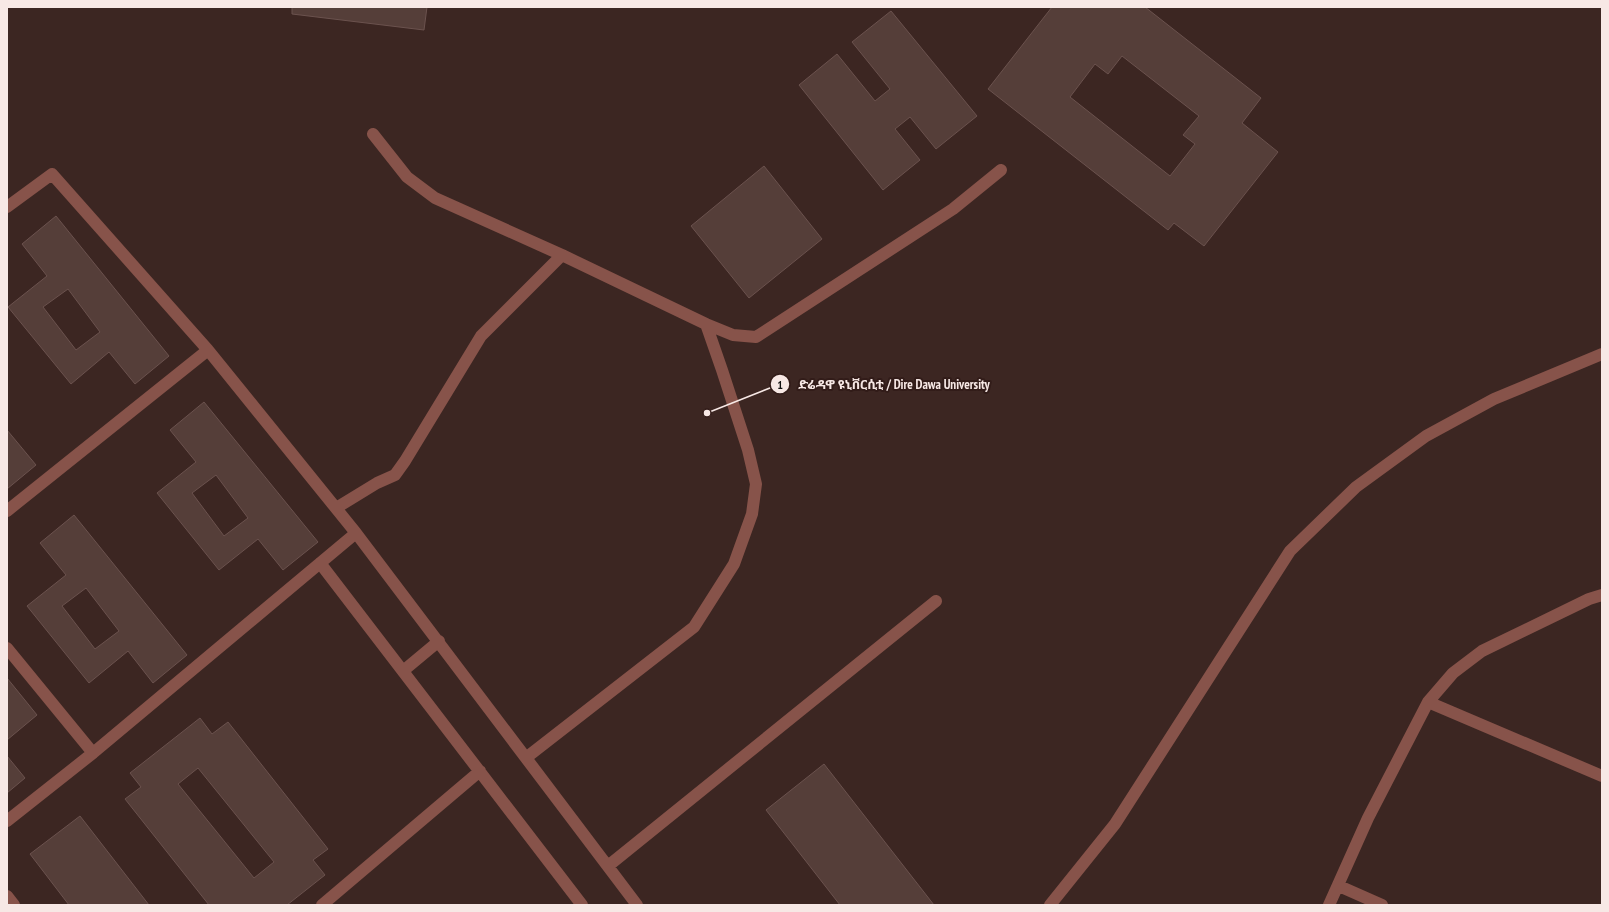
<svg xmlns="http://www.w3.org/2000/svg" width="1609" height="912" viewBox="0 0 1609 912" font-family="'PT Sans Narrow','Noto Sans Ethiopic',sans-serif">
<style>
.building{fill:#553e39;stroke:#6b524e;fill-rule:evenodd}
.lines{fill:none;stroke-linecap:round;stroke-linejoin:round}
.minor{stroke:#87534a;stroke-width:12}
.leader{fill:none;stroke:#f7e8e5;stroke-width:1.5}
.callout-dot{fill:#f7e8e5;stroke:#321c19;stroke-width:1.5}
.mark-label{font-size:12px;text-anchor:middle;font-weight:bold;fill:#111}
.callout-label{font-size:13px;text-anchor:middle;font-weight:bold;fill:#f7e8e5;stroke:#321c19;stroke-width:4;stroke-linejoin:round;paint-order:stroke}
</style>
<rect width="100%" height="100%" fill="#3c2622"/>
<path class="building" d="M 292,7 L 427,7 L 424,30 L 292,14 Z
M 1052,7 L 1145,7 L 1261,98 L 1242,123 L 1278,152 L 1204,246 L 1174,223 L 1168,230 L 988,89 ZM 1122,56 L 1199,116 L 1183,135 L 1195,144 L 1170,176 L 1070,97 L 1095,64 L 1108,74 Z
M 891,11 L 977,116 L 936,149 L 910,117 L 895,129 L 920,160 L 883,190 L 799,85 L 837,54 L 875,101 L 890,89 L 852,42 Z
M 764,166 L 822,239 L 749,298 L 691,226 Z
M 56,216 L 169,356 L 135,384 L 109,352 L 71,384 L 8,307 L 47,276 L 22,244 ZM 68,289 L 100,332 L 76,350 L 43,307 Z
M 204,402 L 318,542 L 283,570 L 258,539 L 219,570 L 157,493 L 196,462 L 170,430 ZM 216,475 L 248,518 L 224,536 L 192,493 Z
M 7,430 L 36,465 L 7,489 Z
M 74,515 L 187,655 L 153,683 L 128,651 L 89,683 L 27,606 L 66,575 L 40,543 ZM 86,588 L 119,631 L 95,649 L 62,606 Z
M 7,678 L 37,715 L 7,740 Z
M 200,718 L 212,734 L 228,722 L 328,849 L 313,860 L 325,875 L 287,905 L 209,905 L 125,799 L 141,787 L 130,773 ZM 198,768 L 274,862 L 254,878 L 178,784 Z
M 7,756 L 25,778 L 7,793 Z
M 824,764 L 934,905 L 840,905 L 766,810 Z
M 80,816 L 149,905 L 69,905 L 30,854 Z"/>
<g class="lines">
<path class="minor" d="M 373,134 L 407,177 L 435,198 L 562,255 L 706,324 L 733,335 L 756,337 L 953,209 L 1001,170
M 7,207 L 52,174 L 208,350 L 356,533 L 637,905
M 336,508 L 377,483 L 395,475 L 405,461 L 481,336 L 562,255
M 7,511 L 208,350
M 320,563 L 582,905
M 7,648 L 93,753
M 403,671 L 439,641
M 1428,702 L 1602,776
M 527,757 L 694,627 L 734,564 L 752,514 L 756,484 L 748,450 L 722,370 L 706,324
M 7,821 L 93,753 L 356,533
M 608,866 L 936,601
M 1339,886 L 1382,905
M 7,896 L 14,905
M 322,905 L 480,771
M 1050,905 L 1115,824 L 1290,551 L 1356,487 L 1426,436 L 1494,399 L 1602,354
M 1329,905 L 1368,818 L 1428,702 L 1453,673 L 1482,651 L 1589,599 L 1602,595"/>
</g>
<path class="leader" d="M707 413L780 384"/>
<g class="callout-dot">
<circle cx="707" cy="413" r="4"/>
<circle cx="780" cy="384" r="10"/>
</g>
<g class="mark-label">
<text x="780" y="389">1</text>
</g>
<g class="callout-label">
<text x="894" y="389">ድሬዳዋ ዩኒቨርሲቲ / Dire Dawa University</text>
</g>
<rect width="1609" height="912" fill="none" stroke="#f7e8e5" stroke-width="16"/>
</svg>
